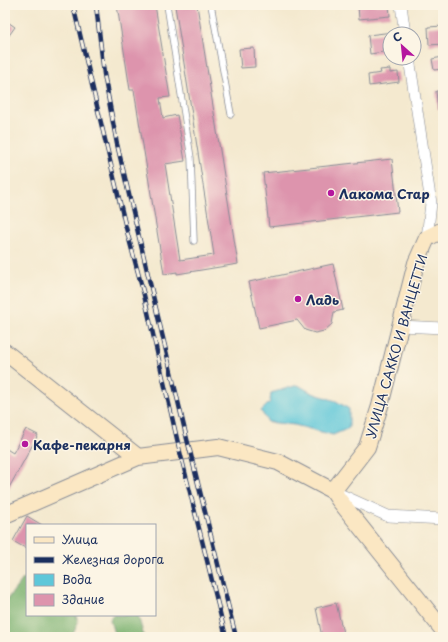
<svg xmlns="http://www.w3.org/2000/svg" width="448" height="642" viewBox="0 0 448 642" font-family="'Playpen Sans',sans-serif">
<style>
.forest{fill:#78b06d;stroke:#4a7066}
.water{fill:#5ec7d9;stroke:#3c7b9c}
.building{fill:#dd94ad}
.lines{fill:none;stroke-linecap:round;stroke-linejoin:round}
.lane-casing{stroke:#888c96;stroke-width:7}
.street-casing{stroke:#888c96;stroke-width:12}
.secondary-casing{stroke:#888c96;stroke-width:18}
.lane{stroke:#fff;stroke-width:5.5}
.street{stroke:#fff;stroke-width:11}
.secondary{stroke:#fbe7c3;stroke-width:16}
.rail-casing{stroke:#1b2f5e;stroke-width:4.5}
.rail{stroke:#fcf5e5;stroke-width:3;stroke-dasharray:9;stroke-linecap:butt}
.poi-dot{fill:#b5179e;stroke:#fcf5e5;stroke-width:1.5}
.labels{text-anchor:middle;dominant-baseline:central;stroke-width:3;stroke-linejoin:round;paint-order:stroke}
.poi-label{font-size:13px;font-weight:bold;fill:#1b2f5e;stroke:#fcf5e5;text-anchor:start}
.street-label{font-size:13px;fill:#1b2f5e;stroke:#fcf5e5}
</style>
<rect width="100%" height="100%" fill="#fcf5e5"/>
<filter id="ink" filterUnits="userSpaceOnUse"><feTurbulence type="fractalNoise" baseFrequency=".025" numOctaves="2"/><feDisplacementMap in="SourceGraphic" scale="8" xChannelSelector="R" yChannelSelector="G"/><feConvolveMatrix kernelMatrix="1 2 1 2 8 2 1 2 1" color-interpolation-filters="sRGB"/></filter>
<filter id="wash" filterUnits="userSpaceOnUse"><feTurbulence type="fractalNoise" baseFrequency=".012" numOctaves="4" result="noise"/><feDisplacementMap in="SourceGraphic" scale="16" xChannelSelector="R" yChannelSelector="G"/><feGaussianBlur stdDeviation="0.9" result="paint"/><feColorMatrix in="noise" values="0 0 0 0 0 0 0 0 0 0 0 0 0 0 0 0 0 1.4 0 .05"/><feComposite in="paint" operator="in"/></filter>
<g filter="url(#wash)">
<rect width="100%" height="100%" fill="#f4e9cf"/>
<path class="forest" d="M 27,578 L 27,615 L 76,615 L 78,622 L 72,637 L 5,637 L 5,602 L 23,579 Z
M 112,615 L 138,615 L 144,637 L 115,637 L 110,620 Z"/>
<path class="water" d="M 298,385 L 312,393 L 336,401 L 349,409 L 349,428 L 333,435 L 295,425 L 268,422 L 261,411 L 270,402 L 271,393 Z"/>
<g id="blocks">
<path class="building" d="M 117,5 L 155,5 L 170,97 L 160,98 L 163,118 L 177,115 L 185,161 L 165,164 L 180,260 L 214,255 L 175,6 L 175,5 L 197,5 L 238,264 L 177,274 L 177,272 L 164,274 L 134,90 L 130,90 Z
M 358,5 L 389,5 L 390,16 L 359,19 Z
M 5,20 L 15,27 L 5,41 Z
M 443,26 L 443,44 L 429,45 L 428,27 Z
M 393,32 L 393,34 L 390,34 L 390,51 L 370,54 L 368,35 Z
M 254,48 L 255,67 L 241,68 L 239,49 Z
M 443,57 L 443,69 L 434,70 L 432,59 Z
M 390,69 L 390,73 L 398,72 L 399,82 L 369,86 L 368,75 L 381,73 L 380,70 Z
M 436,91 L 443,91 L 443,109 L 438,110 Z
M 392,159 L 398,212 L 269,227 L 263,173 Z
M 333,264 L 343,310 L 334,312 L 332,324 L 324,331 L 315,333 L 305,330 L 297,320 L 259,328 L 249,282 Z
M 26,429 L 38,435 L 5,495 L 5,448 L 13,453 Z
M 27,516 L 42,525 L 27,525 L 27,549 L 13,541 Z
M 336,603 L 343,633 L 329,637 L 322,637 L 316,608 Z"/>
</g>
</g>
<g filter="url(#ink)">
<use href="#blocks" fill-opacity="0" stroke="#888c96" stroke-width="1"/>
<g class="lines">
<g class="lane-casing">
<path id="lane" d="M 167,5 L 191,158 L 194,241
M 211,5 L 231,114"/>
</g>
<g class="street-casing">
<path id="street" d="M 401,5 L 405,34
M 409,58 L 431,203 L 427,238
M 400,326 L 443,328
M 335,492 L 388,516 L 443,519"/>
</g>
<g class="secondary-casing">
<path id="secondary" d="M 5,352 L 138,457
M 333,491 L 367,447 L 380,406 L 416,263 L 427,238 L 443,230
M 5,515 L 138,457 L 218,447 L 278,462 L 333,491 L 339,500 L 443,630"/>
</g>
<use href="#lane" class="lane"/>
<use href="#street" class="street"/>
<use href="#secondary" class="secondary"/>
<g class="rail-casing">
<path id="rail" d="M 73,5 L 125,224 L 144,295 L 180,452 L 226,637
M 96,5 L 104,74 L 117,144 L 186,435 L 236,637"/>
</g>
<use href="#rail" class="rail"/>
</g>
</g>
<g class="poi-dot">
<circle cx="331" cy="193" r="4"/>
<circle cx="298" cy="299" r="4"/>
<circle cx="25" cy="444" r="4"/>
</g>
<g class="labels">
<g class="poi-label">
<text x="339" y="193">Лакома Стар</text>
<text x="306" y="299">Ладь</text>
<text x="33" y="444">Кафе-пекарня</text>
</g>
<g class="street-label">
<text transform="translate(396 346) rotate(-74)">УЛИЦА САККО И ВАНЦЕТТИ</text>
</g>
</g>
<rect width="448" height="642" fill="none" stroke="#fcf5e5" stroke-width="20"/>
<rect x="26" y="524" width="130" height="92" fill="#fcf5e5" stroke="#a2a6af"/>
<rect x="34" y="537" width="20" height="6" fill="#fbe7c3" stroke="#a2a6af"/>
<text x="62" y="544" font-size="12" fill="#1b2f5e">Улица</text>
<rect x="34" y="557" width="20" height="6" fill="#1b2f5e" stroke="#a2a6af"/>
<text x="62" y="564" font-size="12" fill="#1b2f5e">Железная дорога</text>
<rect x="34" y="574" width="20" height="12" fill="#5ec7d9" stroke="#a2a6af"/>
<text x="62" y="584" font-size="12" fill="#1b2f5e">Вода</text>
<rect x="34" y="594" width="20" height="12" fill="#dd94ad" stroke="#a2a6af"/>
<text x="62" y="604" font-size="12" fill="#1b2f5e">Здание</text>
<g transform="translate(402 46) rotate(333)"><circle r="19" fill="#fcf5e5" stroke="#a2a6af"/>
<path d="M0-3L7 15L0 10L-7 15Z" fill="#b5179e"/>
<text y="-6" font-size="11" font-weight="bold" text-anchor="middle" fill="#1b2f5e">С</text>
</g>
</svg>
